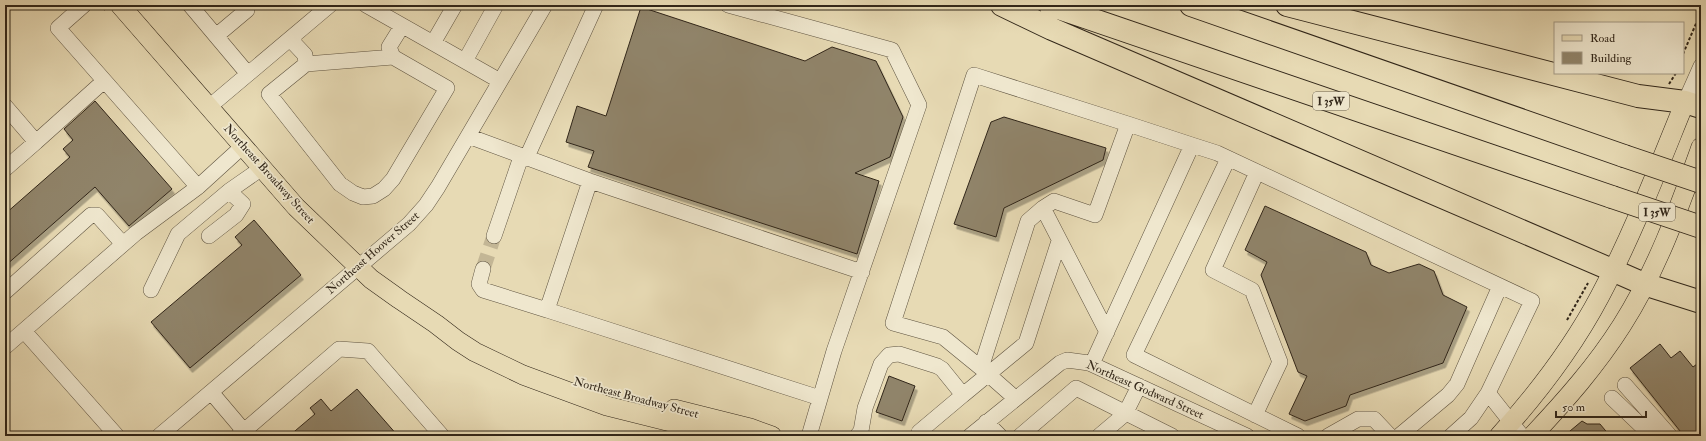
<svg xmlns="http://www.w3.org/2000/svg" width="1706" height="441" viewBox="0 0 1706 441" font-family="'IM FELL Double Pica',serif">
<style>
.building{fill:#90846a;stroke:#312619;filter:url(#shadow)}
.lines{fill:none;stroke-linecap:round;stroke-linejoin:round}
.minor-tunnel{stroke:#c3b695;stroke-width:15;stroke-dasharray:15 8;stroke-linecap:butt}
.minor-casing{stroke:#5e5340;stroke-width:16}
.major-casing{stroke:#312619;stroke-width:20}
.highway-casing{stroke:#312619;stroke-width:24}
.path{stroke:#312619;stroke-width:2;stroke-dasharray:3 2;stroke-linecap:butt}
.minor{stroke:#efe7ce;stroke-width:15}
.major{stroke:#e7dab4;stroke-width:19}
.highway{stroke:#e7dab4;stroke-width:22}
.highway-bridge-casing{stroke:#312619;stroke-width:24;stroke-linecap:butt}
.highway-bridge{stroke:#e7dab4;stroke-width:22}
.labels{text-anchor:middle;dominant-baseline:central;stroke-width:3.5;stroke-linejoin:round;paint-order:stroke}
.shield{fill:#efe7ce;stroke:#6a604f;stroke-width:1}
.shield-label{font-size:11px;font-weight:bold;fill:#312619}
.street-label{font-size:12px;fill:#312619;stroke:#efe7ce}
</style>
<defs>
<filter id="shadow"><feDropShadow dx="2.5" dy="4.5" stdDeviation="0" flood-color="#0004"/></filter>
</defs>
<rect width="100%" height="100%" fill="#e7dab4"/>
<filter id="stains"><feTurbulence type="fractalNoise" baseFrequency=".005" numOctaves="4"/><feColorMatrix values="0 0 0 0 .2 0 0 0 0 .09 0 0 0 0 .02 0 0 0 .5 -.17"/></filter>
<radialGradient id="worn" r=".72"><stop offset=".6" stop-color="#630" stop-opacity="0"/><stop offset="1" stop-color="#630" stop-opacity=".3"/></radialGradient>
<path class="building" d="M 641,7 L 805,61 L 832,47 L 876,61 L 903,117 L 890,157 L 855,173 L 879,181 L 857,254 L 588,167 L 594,151 L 566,142 L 577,106 L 606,116 Z
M 95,101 L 172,189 L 129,226 L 95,187 L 5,266 L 5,214 L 70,157 L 63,149 L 73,140 L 64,129 Z
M 1004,117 L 1106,148 L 1103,160 L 1004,208 L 996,237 L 954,224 L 991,122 Z
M 1265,206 L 1366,252 L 1371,265 L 1389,273 L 1419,264 L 1434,271 L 1443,295 L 1467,307 L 1443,363 L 1350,395 L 1346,406 L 1305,421 L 1289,414 L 1307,376 L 1298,372 L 1261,275 L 1267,262 L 1245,250 Z
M 254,220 L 301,275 L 190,368 L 151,322 L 242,245 L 235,237 Z
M 1660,344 L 1671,358 L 1680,351 L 1693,367 L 1701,361 L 1701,436 L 1684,436 L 1630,368 Z
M 889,376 L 915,386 L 902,421 L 876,412 Z
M 357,389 L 398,436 L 289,436 L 315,414 L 310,408 L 321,399 L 331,411 Z
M 1582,421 L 1587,424 L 1600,424 L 1610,436 L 1564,436 Z"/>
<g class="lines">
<path class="minor-tunnel" d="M 483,269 L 494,236"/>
<g class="minor-casing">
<path id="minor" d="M 84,5 L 58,28 L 198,187 L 243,146
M 190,5 L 248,74
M 366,5 L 500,81
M 728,5 L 892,50 L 919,105 L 834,351 L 809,436
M 216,36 L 247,10
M 290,39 L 305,55 L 306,64 L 269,94 L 340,184 L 353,193 L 363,197 L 373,196 L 384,189 L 393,179 L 447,88 L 393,57 L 389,47 L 402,26
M 433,43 L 455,5
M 465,61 L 496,5
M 306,64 L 393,57
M 1685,102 L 1701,66
M 5,106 L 36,142 L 104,81
M 209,107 L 330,5
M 468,136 L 590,181 L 862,272
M 526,159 L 596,5
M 1228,159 L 1134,355 L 1298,436
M 5,169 L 36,142
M 590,181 L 547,310 L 820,398
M 209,236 L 236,215 L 243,204 L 229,191
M 494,236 L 521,157
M 483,269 L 479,284 L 483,290 L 547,310
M 151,290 L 178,234 L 229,191 L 262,168
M 5,292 L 91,215 L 97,215 L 123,244
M 24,331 L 117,436
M 1107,332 L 1043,208 L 1054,201 L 1095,215 L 1128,124 L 1192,145
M 5,347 L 136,233 L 198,187
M 1092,364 L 1192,145 L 1217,153 L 1532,301 L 1488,393 L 1522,436
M 981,368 L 943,337 L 893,323 L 974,75 L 1128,124
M 1625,385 L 1670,436
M 211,392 L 244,431 L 238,436
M 963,395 L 1026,343 L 1059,241
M 1015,398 L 981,368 L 1028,221 L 1043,208
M 1612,398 L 1652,436
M 1255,415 L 1280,362 L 1252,290 L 1213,270 L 1257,172
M 986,422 L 1000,436
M 244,431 L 339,349 L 368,351 L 442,436
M 159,436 L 409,224 L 426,205 L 438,187 L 545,5
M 857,436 L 861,431 L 865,408 L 881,364 L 889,355 L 899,354 L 937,366 L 942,369 L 963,395 L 919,432
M 970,436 L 1060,363 L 1067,360 L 1089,363 L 1247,436
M 1020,436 L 1076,388 L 1172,436
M 1099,436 L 1125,414 L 1139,386
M 1328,436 L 1358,419 L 1374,419 L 1390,436
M 1399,436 L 1448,395 L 1457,384 L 1500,286
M 1451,436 L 1471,418 L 1488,393"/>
</g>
<g class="major-casing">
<path id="major" d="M 120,5 L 296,207 L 371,279 L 399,299 L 436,324 L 458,341 L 475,352 L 523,375 L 607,406 L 727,436
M 674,409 L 750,428 L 772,436
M 1499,436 C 1537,394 1573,347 1600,296 C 1633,234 1658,168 1685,102
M 1532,436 C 1565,401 1596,366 1622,325 C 1657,270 1679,208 1701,147"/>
</g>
<g class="highway-casing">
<path id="highway" d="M 1002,5 L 1052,29 L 1612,270 L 1644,284 L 1701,302
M 1050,5 L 1612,197
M 1191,5 L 1624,156
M 1287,5 L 1638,96 L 1685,102 L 1701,107"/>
</g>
<path class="path" d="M 101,5 L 105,10
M 1683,54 L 1701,12
M 1669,84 L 1676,73
M 1567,320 L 1588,283"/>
<use href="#minor" class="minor"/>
<use href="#major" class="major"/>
<use href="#highway" class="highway"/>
<g class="highway-bridge-casing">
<path id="highway-bridge" d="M 1624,156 L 1701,182
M 1612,197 L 1701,227"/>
</g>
<use href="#highway-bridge" class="highway-bridge"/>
</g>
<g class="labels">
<g class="shield">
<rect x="1313" y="92" width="36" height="18" rx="3"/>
<rect x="1639" y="203" width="36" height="18" rx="3"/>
</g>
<g class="shield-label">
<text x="1331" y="101">I 35W</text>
<text x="1657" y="212">I 35W</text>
</g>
<g class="street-label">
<text transform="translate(269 174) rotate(48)">Northeast Broadway Street</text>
<text transform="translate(373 253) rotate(-41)">Northeast Hoover Street</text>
<text transform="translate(1145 390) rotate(24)">Northeast Godward Street</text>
<text transform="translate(636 398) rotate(15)">Northeast Broadway Street</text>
</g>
</g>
<rect width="1706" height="441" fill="none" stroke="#e7dab4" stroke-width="20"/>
<rect x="6" y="6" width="1694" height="429" fill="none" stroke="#312619" stroke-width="2"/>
<rect x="10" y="10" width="1686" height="421" fill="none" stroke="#312619"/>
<rect x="1554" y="22" width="130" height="52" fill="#efe7ce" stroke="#a39a86"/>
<rect x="1562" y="35" width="20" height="6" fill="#e7dab4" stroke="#a39a86"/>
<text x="1590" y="42" font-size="12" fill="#312619">Road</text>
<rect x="1562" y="52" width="20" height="12" fill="#90846a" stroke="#a39a86"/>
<text x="1590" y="62" font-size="12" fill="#312619">Building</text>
<path d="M1556 411v6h90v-6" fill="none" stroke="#312619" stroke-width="2"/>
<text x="1562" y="411" font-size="12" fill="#312619" stroke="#efe7ce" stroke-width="3" paint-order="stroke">50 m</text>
<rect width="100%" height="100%" filter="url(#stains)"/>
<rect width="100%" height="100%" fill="url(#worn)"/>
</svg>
